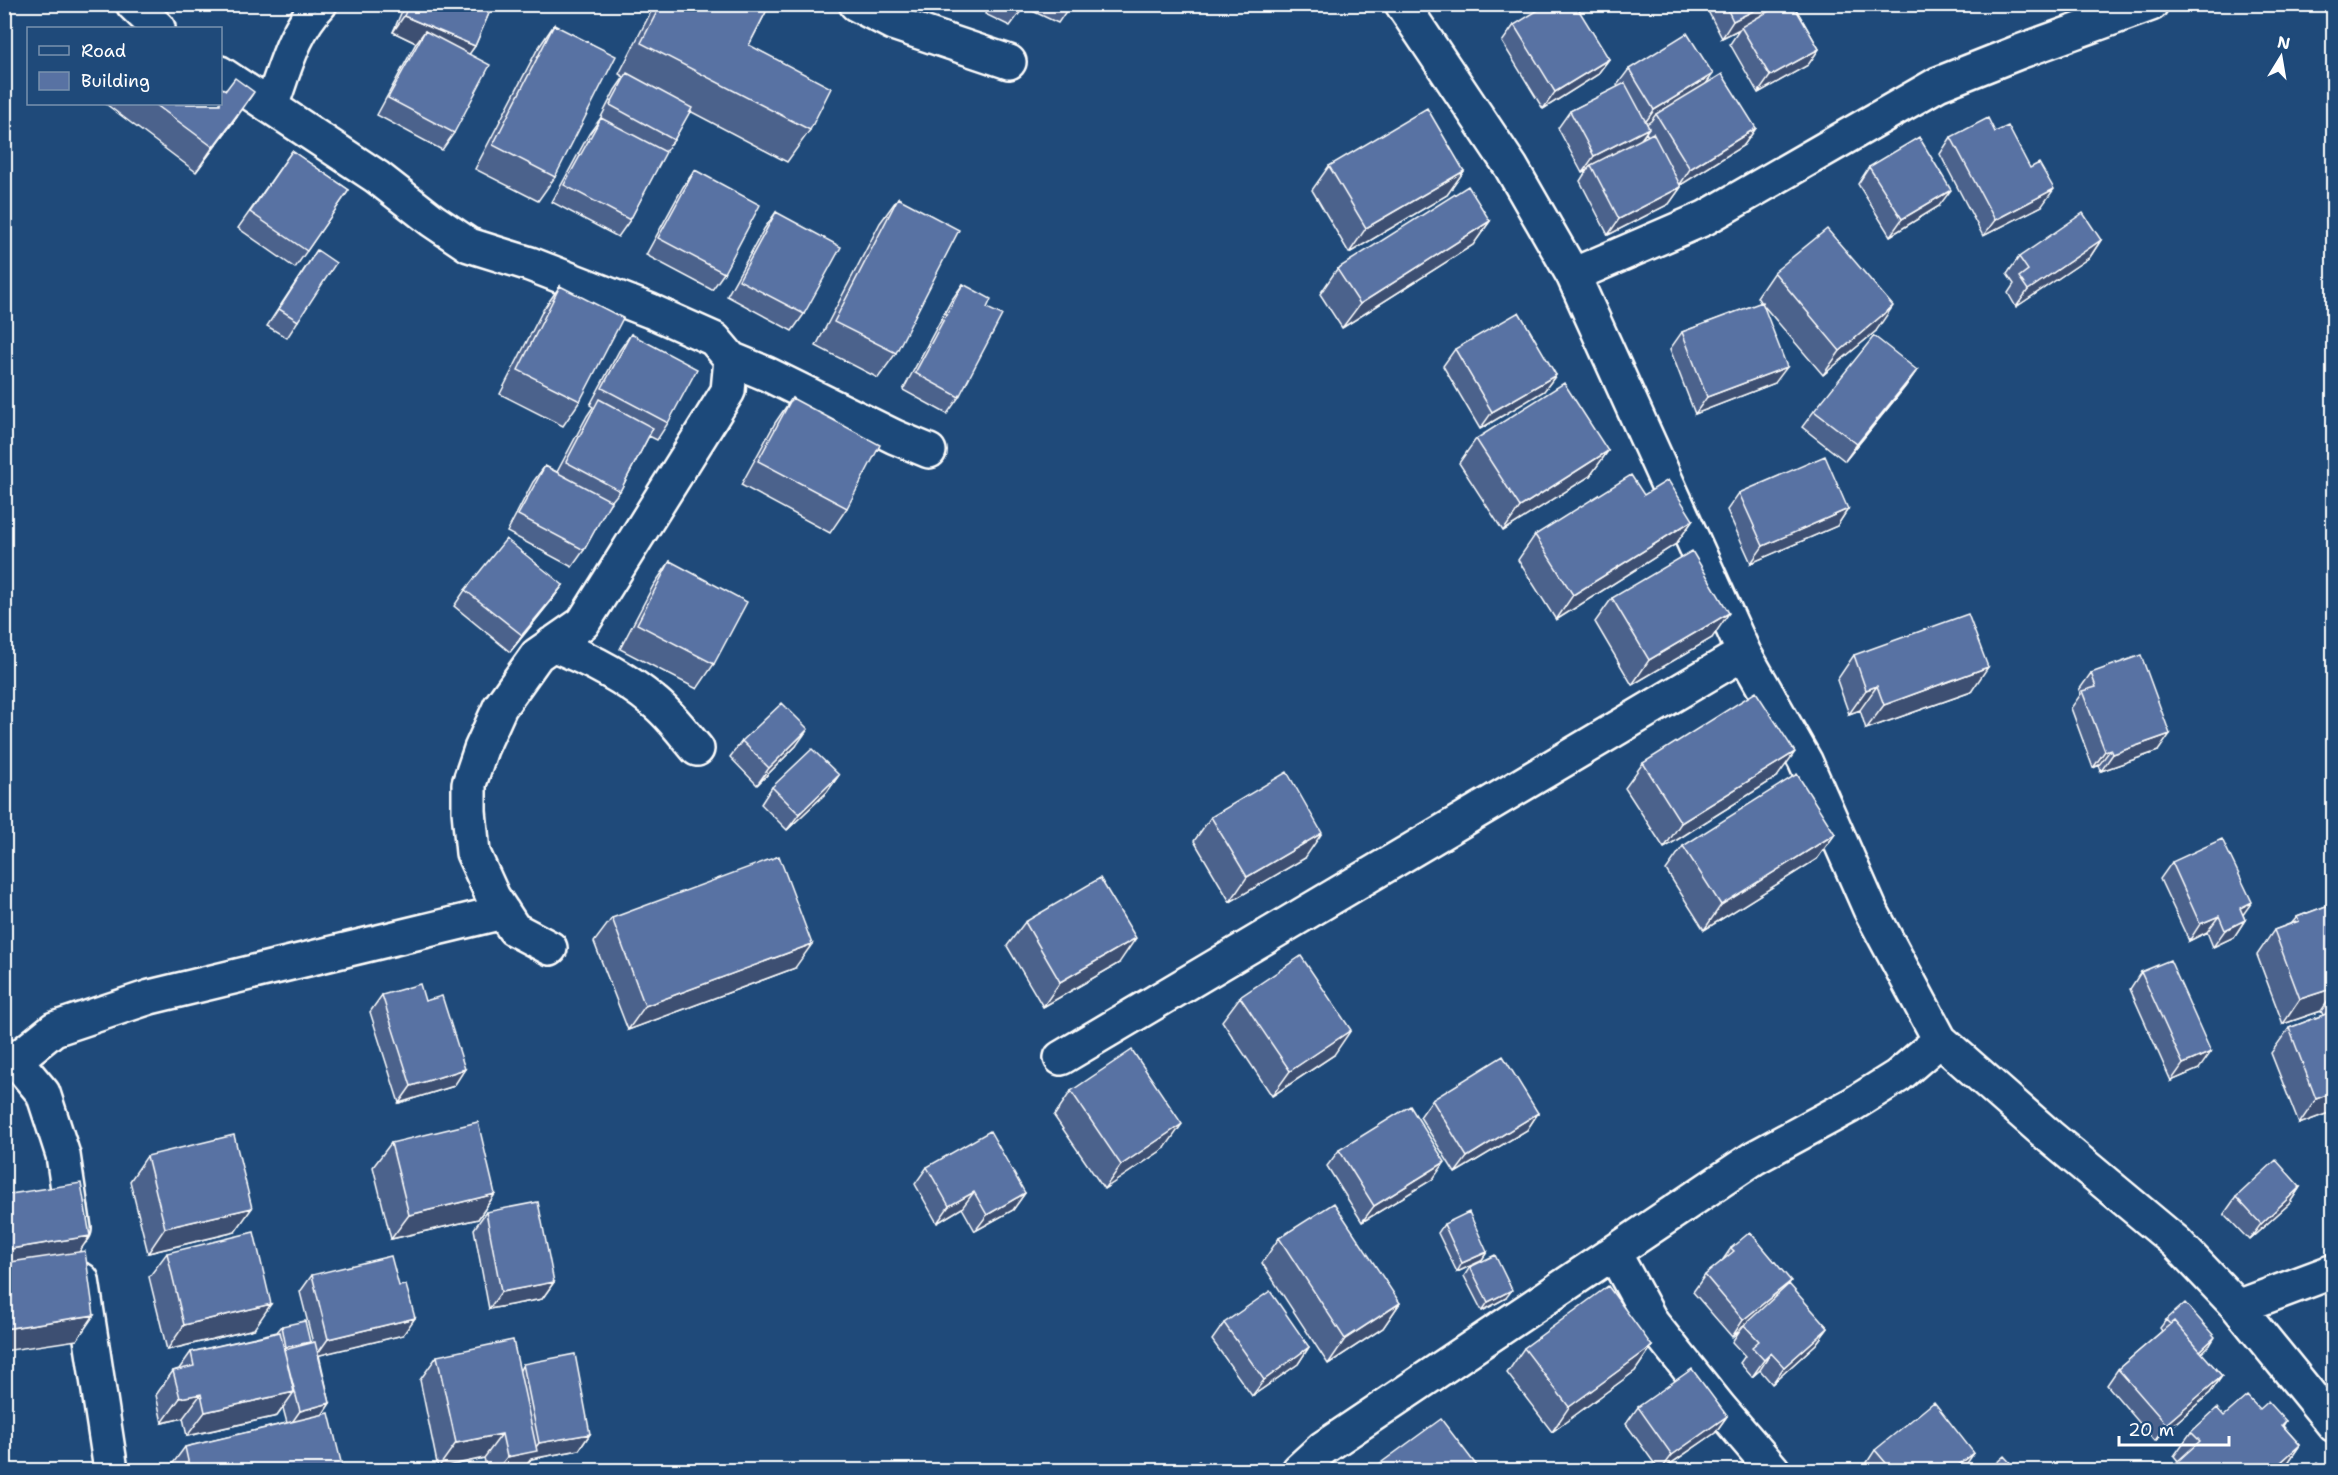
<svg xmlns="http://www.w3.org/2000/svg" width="2338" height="1475" viewBox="0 0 2338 1475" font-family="'Shantell Sans',sans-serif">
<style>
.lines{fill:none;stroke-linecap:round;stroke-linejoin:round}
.minor-casing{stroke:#fff;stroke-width:38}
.minor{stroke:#1f4a7a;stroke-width:33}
.wall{fill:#4c628c;stroke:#fff;stroke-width:1.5;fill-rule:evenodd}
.shaded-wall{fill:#3e5072;stroke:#fff;stroke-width:1.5}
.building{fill:#5872a3;stroke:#fff;stroke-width:1.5}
</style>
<rect width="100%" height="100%" fill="#1f4a7a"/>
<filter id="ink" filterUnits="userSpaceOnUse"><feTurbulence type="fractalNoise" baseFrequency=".0167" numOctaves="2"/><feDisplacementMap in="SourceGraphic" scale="12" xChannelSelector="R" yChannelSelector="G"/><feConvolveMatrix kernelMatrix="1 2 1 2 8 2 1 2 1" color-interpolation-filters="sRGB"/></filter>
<g filter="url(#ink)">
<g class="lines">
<g class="minor-casing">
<path id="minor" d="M 133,4 L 158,28
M 856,4 L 893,23 L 1009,62
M 1402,4 L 1511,167 L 1573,275 L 1744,653 L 1805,761 L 1870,909 L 1940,1040 L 2049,1136 L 2176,1242 L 2238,1307 L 2334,1425
M 220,73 L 377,177 L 432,220 L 469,245 L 530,264 L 651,311 L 714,339 L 731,359 L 767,374 L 895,437 L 929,451
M 271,106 C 284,72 293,31 320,4
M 1573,275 L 1705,218 L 1938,84 L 2019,52 L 2151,4
M 552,644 C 589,659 623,676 653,701 C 670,714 683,733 697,749
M 550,948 L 514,929 L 493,897 L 473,853 L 469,811 L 469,784 L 481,749 L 500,707 L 537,655 L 583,623 L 710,420 L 728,391 L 731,359
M 4,1057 L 22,1068 L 43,1093 L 63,1155 L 74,1229
M 1061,1058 L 1744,653
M 13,1062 L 54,1029 L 150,997 L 503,912
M 1614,1253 L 1652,1323 L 1719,1407 L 1773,1470
M 82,1280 L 111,1470
M 2238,1307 L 2334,1271
M 1299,1470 L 1323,1448 L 1754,1158 L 1850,1106 L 1898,1076 L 1940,1040"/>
</g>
<use href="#minor" class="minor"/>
</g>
<path class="wall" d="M 308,4 L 317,4 L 314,9 Z
M 405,4 L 493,4 L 475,46 L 469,54 L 454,133 L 442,150 L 377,115 L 416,43 L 393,32 Z
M 655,4 L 770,4 L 749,45 L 810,130 L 787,162 L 690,111 L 674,140 L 665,152 L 630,220 L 618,237 L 552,202 L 589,134 L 600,119 L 615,90 L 624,77 L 619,74 Z
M 989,4 L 1071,4 L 1058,23 L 1024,7 L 1010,26 L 985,14 Z
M 1712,4 L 1793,4 L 1819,49 L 1808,65 L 1758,93 L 1730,44 L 1740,29 L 1722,38 L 1708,11 Z
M 554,25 L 555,177 L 538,201 L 475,169 L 537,50 Z
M 1514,25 L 1609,59 L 1597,75 L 1543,109 L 1502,42 Z
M 1629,69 L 1706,84 L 1756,128 L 1744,145 L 1680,185 L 1681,187 L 1669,204 L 1608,235 L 1580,181 L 1587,170 L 1582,173 L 1558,128 L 1570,111 L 1618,87 L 1617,85 ZM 1646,133 L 1648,136 L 1641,139 Z
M 106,104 L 220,104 L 237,117 L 196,172 Z
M 1995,132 L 2042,206 L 1983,236 L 1940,154 L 1951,137 Z
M 292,151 L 349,190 L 295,268 L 238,228 Z
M 1329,166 L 1464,171 L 1447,195 L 1349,253 L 1312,190 Z
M 1869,167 L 1939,206 L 1890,236 L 1858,184 Z
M 695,170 L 724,273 L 712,290 L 646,255 L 683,187 Z
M 898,198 L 896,353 L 878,378 L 816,346 L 880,223 Z
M 776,212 L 804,314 L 792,331 L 727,296 L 764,229 Z
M 1490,221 L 1473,245 L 1342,328 L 1320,294 L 1337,269 Z
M 2101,240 L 2090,257 L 2016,307 L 2008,293 L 2014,284 L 2007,274 L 2019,257 Z
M 317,250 L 298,321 L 287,338 L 267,326 Z
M 1774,272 L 1876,331 L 1823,375 L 1763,305 L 1775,383 L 1695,414 L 1670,349 L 1682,332 L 1761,303 L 1757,297 Z
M 963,284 L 987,308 L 959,397 L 947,414 L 903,390 L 951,301 Z
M 560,286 L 580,401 L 563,426 L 500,394 L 543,310 Z
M 631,334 L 668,423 L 657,440 L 649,436 L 620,491 L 607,507 L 584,550 L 572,567 L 507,532 L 533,482 L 545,466 L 557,472 L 587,416 L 593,407 L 590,405 L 619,351 Z
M 1455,349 L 1556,375 L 1544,391 L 1480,429 L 1443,366 Z
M 1917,370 L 1905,387 L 1845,461 L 1802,427 L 1814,411 Z
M 792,398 L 847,508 L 830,533 L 741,485 L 775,423 Z
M 1476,439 L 1608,451 L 1590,476 L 1503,531 L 1459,463 Z
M 1739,493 L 1848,509 L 1837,526 L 1751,563 L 1727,510 Z
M 1644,495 L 1693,520 L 1676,544 L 1556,620 L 1518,560 L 1535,535 Z
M 670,561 L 714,664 L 697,689 L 620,649 L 653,586 Z
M 563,585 L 551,601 L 510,652 L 454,606 L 465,590 Z
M 1612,598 L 1712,638 L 1632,685 L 1595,622 Z
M 1854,655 L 1971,692 L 1866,729 L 1860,710 L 1849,714 L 1837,680 Z
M 2091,673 L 2158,751 L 2101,771 L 2099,765 L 2093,768 L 2071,708 L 2081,694 L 2079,690 Z
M 742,741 L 796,746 L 757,785 L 730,757 Z
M 1643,763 L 1777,777 L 1664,848 L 1625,788 Z
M 839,775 L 827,792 L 787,830 L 761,804 L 772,787 Z
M 1211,817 L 1305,858 L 1230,902 L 1194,841 Z
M 1835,834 L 1817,859 L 1704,930 L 1666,870 L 1683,846 Z
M 2172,862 L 2243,915 L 2245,920 L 2234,937 L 2213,947 L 2207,932 L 2189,941 L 2160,879 Z
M 2334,903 L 2334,1111 L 2299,1124 L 2271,1053 L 2289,1028 L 2323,1015 L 2321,1011 L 2283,1024 L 2257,955 L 2274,930 L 2292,923 L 2297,917 Z
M 612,918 L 795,968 L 628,1030 L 594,942 Z
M 1025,922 L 1119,963 L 1043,1007 L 1007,946 Z
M 2141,972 L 2199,1069 L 2171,1081 L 2130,989 Z
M 382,995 L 454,1086 L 399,1103 L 370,1012 Z
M 1240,997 L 1334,1055 L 1272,1096 L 1222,1021 Z
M 1071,1091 L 1165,1148 L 1104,1189 L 1054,1116 Z
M 1432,1100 L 1538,1113 L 1527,1130 L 1455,1173 L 1420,1117 Z
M 391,1143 L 495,1194 L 478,1219 L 391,1239 L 373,1167 Z
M 1339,1150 L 1433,1179 L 1362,1222 L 1327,1166 Z
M 147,1156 L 235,1232 L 148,1253 L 130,1181 Z
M 927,1167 L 1025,1193 L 1013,1210 L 975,1231 L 962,1208 L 937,1223 L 915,1184 Z
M 2300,1187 L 2289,1204 L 2249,1240 L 2224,1214 L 2236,1197 Z
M 486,1212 L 554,1282 L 542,1299 L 489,1309 L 474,1229 Z
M 1444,1224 L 1487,1252 L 1481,1261 L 1457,1272 L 1438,1233 Z
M 1279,1238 L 1400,1303 L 1383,1328 L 1328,1364 L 1262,1263 Z
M 1731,1248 L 1788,1286 L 1828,1328 L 1816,1344 L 1772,1384 L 1760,1370 L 1752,1377 L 1740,1363 L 1745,1356 L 1732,1342 L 1740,1330 L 1732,1337 L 1693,1292 L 1705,1275 L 1722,1261 Z
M 167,1253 L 254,1329 L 167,1350 L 149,1277 Z
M 1470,1267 L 1506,1298 L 1482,1311 L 1464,1276 Z
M 312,1275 L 403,1335 L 319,1355 L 330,1403 L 322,1415 L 343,1470 L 168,1470 L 185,1447 L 287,1423 L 283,1408 L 277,1416 L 187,1436 L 183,1418 L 162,1423 L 156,1395 L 173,1371 L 179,1369 L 191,1352 L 277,1332 L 282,1326 L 309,1344 L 313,1343 L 300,1292 Z
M 2166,1320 L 2210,1345 L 2201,1353 L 2222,1376 L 2210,1393 L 2155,1441 L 2107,1385 L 2118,1369 L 2162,1331 L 2160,1328 Z
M 1224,1323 L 1309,1347 L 1298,1364 L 1252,1396 L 1212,1340 Z
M 1652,1346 L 1635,1371 L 1552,1432 L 1507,1373 L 1524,1348 Z
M 437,1356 L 520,1370 L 523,1364 L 590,1434 L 579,1450 L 531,1459 L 523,1470 L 487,1470 L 484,1458 L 438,1468 L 420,1380 Z
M 1638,1407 L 1727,1416 L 1715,1433 L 1662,1470 L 1659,1470 L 1626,1424 Z
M 2259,1409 L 2286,1421 L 2283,1426 L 2300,1445 L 2283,1470 L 2178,1461 L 2174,1456 L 2191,1432 L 2224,1416 Z
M 1875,1450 L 1963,1469 L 1961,1470 L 1867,1470 L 1864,1467 Z"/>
<path class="shaded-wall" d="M 1767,4 L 1782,4 L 1779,9 L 1722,38 L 1733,21 Z
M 404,16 L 475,46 L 463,63 L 425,31 L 416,43 L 393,32 Z
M 1819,49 L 1808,65 L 1758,93 L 1770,76 Z
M 1609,59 L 1597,75 L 1543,109 L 1555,92 Z
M 1713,74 L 1701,91 L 1656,114 L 1651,121 L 1642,127 L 1654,110 Z
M 254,92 L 237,117 L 196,172 L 213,147 Z
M 1649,128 L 1637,145 L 1591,165 L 1587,170 L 1582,173 L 1594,156 Z
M 1756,128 L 1744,145 L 1679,186 L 1690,169 Z
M 1464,171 L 1447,195 L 1349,253 L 1366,228 Z
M 1681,187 L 1669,204 L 1608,235 L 1619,219 Z
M 2054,189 L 2042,206 L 1983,236 L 1995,220 Z
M 1951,190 L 1939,206 L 1890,236 L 1902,219 Z
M 1490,221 L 1473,245 L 1342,328 L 1360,304 Z
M 2101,240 L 2090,257 L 2016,307 L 2028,290 Z
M 1893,306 L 1876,331 L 1823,375 L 1840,351 Z
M 1787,367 L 1775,383 L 1695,414 L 1707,397 Z
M 1917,370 L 1905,387 L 1845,461 L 1857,444 Z
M 1556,375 L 1544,391 L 1480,429 L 1492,412 Z
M 1608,451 L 1590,476 L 1503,531 L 1520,507 Z
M 1848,509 L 1837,526 L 1751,563 L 1763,546 Z
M 1693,520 L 1676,544 L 1556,620 L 1573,595 Z
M 563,585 L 551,601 L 510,652 L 522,635 Z
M 1729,613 L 1712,638 L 1632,685 L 1649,660 Z
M 1988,667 L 1971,692 L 1866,729 L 1884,705 Z
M 1877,686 L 1860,710 L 1849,714 L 1866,690 Z
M 808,729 L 796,746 L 757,785 L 769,768 Z
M 2170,734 L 2158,751 L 2101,771 L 2113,754 Z
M 2111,749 L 2099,765 L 2093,768 L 2105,751 Z
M 1795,752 L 1777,777 L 1664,848 L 1681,823 Z
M 839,775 L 827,792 L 787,830 L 799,814 Z
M 1322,833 L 1305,858 L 1230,902 L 1247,877 Z
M 1835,834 L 1817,859 L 1704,930 L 1721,905 Z
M 2252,902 L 2240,919 L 2240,908 Z
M 2219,916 L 2207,932 L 2189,941 L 2200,924 Z
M 2245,920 L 2234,937 L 2213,947 L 2225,930 Z
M 1136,938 L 1119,963 L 1043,1007 L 1060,982 Z
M 812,944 L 795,968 L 628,1030 L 645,1006 Z
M 2334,988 L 2334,993 L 2321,1011 L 2283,1024 L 2300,999 Z
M 2334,1002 L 2334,1013 L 2324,1016 Z
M 1351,1030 L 1334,1055 L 1272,1096 L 1290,1071 Z
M 2211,1052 L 2199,1069 L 2171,1081 L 2183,1064 Z
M 465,1069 L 454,1086 L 399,1103 L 411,1086 Z
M 2334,1092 L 2334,1111 L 2299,1124 L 2316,1099 Z
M 1538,1113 L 1527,1130 L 1455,1173 L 1467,1157 Z
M 1182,1124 L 1165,1148 L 1104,1189 L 1121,1165 Z
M 1445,1162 L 1433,1179 L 1362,1222 L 1374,1206 Z
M 2300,1187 L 2289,1204 L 2249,1240 L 2261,1224 Z
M 974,1192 L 962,1208 L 937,1223 L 949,1206 Z
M 1025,1193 L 1013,1210 L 975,1231 L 987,1215 Z
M 495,1194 L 478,1219 L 391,1239 L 409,1215 Z
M 252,1208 L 235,1232 L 148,1253 L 165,1228 Z
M 90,1236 L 73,1261 L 4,1272 L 4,1250 Z
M 1487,1252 L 1481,1261 L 1457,1272 L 1462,1263 Z
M 1791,1281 L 1779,1298 L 1744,1325 L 1740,1330 L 1732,1337 L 1743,1320 Z
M 554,1282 L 542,1299 L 489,1309 L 501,1292 Z
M 1512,1290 L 1506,1298 L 1482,1311 L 1488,1302 Z
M 1400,1303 L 1383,1328 L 1328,1364 L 1345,1339 Z
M 271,1304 L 254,1329 L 167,1350 L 184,1325 Z
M 94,1315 L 77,1340 L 4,1351 L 4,1329 Z
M 415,1318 L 403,1335 L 316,1356 L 328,1339 Z
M 1828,1328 L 1816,1344 L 1772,1384 L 1784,1367 Z
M 2215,1337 L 2210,1345 L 2192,1362 L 2197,1354 Z
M 310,1342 L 304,1350 L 284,1350 L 286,1347 Z
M 1652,1346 L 1635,1371 L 1552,1432 L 1569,1407 Z
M 1309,1347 L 1298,1364 L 1252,1396 L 1264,1380 Z
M 1771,1353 L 1760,1370 L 1752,1377 L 1764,1360 Z
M 2222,1376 L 2210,1393 L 2155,1441 L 2166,1424 Z
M 294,1392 L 277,1416 L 187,1436 L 205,1412 Z
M 201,1394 L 183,1418 L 162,1423 L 180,1398 Z
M 330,1403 L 319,1420 L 288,1428 L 300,1411 Z
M 1727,1416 L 1715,1433 L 1661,1470 L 1672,1455 Z
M 502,1434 L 484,1458 L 438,1468 L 456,1443 Z
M 590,1434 L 579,1450 L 531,1459 L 523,1470 L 497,1470 L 507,1457 L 533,1451 L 539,1443 Z
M 2300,1445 L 2283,1470 L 2272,1470 Z
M 1974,1453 L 1963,1469 L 1961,1470 L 1952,1470 Z"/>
<path class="building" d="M 409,4 L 493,4 L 475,46 L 404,16 Z
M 661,4 L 770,4 L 749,45 L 831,88 L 810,130 L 641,43 Z
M 1548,4 L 1575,4 L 1609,59 L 1555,92 L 1514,25 Z
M 1725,4 L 1767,4 L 1733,21 Z
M 1781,4 L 1793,4 L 1819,49 L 1770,76 L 1741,27 Z
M 554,25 L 616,56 L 555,177 L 493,145 Z
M 425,31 L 490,65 L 454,133 L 388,98 Z
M 1687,33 L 1713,74 L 1654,110 L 1629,69 Z
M 627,73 L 692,108 L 674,140 L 610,105 Z
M 1722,74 L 1756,128 L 1690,169 L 1656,114 Z
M 235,78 L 254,92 L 213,147 L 155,104 L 220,104 L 220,87 L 226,90 Z
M 1625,83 L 1649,128 L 1594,156 L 1570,111 Z
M 1427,108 L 1464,171 L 1366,228 L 1329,166 Z
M 601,118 L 666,152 L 630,220 L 564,185 Z
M 1988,118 L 1995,132 L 2008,126 L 2030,168 L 2039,163 L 2054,189 L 1995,220 L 1951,137 Z
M 1653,133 L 1681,187 L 1619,219 L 1591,165 Z
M 1919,137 L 1951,190 L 1902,219 L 1869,167 Z
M 292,151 L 349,190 L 307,251 L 250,212 Z
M 695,170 L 760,205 L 724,273 L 658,238 Z
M 1468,186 L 1490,221 L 1360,304 L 1337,269 Z
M 898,198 L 959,230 L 896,353 L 834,322 Z
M 776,212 L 841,247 L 804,314 L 739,280 Z
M 2083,213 L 2101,240 L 2028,290 L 2019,277 L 2028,270 L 2019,257 Z
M 1827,229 L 1893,306 L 1840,351 L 1774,272 Z
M 317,250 L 336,263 L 298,321 L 279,309 Z
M 963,284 L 991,299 L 987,308 L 1002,315 L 959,397 L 915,373 Z
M 560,286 L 623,318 L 580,401 L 518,370 Z
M 1762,302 L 1787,367 L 1707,397 L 1682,332 Z
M 1519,312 L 1556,375 L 1492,412 L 1455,349 Z
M 631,334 L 697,369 L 668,423 L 602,388 Z
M 1874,336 L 1917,370 L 1857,444 L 1814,411 Z
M 1564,383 L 1608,451 L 1520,507 L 1476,439 Z
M 792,398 L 880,445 L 847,508 L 758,461 Z
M 599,399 L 653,428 L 620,491 L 566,462 Z
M 1825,456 L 1848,509 L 1763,546 L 1739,493 Z
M 545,466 L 611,501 L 584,550 L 518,515 Z
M 1631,475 L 1644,495 L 1668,480 L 1693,520 L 1573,595 L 1535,535 Z
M 506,539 L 563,585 L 522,635 L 465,590 Z
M 1692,551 L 1729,613 L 1649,660 L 1612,598 Z
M 670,561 L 747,602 L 714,664 L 637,624 Z
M 1968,614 L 1988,667 L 1884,705 L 1877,686 L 1866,690 L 1854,655 Z
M 2141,655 L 2170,734 L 2113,754 L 2111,749 L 2105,751 L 2082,691 L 2096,687 L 2091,673 Z
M 1756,692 L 1795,752 L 1681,823 L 1643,763 Z
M 782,703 L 808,729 L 769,768 L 742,741 Z
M 812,749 L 839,775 L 799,814 L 772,787 Z
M 1287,772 L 1322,833 L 1247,877 L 1211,817 Z
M 1797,774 L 1835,834 L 1721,905 L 1683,846 Z
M 2222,839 L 2252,902 L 2240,908 L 2245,920 L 2225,930 L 2219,916 L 2200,924 L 2172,862 Z
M 779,856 L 812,944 L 645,1006 L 612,918 Z
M 1100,878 L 1136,938 L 1060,982 L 1025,922 Z
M 2334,903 L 2334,988 L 2300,999 L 2274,930 L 2299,921 L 2297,917 Z
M 1301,956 L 1351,1030 L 1290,1071 L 1240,997 Z
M 2170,960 L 2211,1052 L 2183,1064 L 2141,972 Z
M 420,984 L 425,1001 L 442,996 L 465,1069 L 411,1086 L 382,995 Z
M 2334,1011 L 2334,1092 L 2316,1099 L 2289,1028 Z
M 1132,1050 L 1182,1124 L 1121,1165 L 1071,1091 Z
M 1503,1056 L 1538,1113 L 1467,1157 L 1432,1100 Z
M 1410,1106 L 1445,1162 L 1374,1206 L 1339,1150 Z
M 478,1122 L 495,1194 L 409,1215 L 391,1143 Z
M 990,1131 L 1025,1193 L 987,1215 L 974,1192 L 949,1206 L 927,1167 Z
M 234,1135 L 252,1208 L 165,1228 L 147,1156 Z
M 2276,1160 L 2300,1187 L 2261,1224 L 2236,1197 Z
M 81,1183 L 90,1236 L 4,1250 L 4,1195 Z
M 538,1202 L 554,1282 L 501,1292 L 486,1212 Z
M 1334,1203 L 1400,1303 L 1345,1339 L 1279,1238 Z
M 1469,1212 L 1487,1252 L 1462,1263 L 1444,1224 Z
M 254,1232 L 271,1304 L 184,1325 L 167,1253 Z
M 1750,1232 L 1791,1281 L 1743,1320 L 1705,1275 L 1734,1251 L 1731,1248 Z
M 85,1251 L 94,1315 L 4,1329 L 4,1263 Z
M 1495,1255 L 1512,1290 L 1488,1302 L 1470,1267 Z
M 391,1256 L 399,1286 L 406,1285 L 415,1318 L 328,1339 L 312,1275 Z
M 1789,1284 L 1828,1328 L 1784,1367 L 1771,1353 L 1764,1360 L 1752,1347 L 1759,1341 L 1744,1325 Z
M 1608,1286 L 1652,1346 L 1569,1407 L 1524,1348 Z
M 1270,1291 L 1309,1347 L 1264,1380 L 1224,1323 Z
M 2185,1303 L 2215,1337 L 2200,1351 L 2174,1321 L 2170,1324 L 2166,1320 Z
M 305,1321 L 310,1342 L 286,1347 L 282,1326 Z
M 2174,1321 L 2222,1376 L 2166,1424 L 2118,1369 Z
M 280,1332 L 294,1392 L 205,1412 L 201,1394 L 180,1398 L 173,1371 L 194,1366 L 191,1352 Z
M 513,1340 L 537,1451 L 507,1457 L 502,1434 L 456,1443 L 437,1356 Z
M 315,1342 L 330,1403 L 300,1411 L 284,1350 Z
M 575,1354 L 590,1434 L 539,1443 L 523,1364 Z
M 1692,1369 L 1727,1416 L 1672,1455 L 1638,1407 Z
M 2247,1396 L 2259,1409 L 2268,1401 L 2286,1421 L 2282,1425 L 2300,1445 L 2272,1470 L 2168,1470 L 2200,1441 L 2191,1432 L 2217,1408 L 2224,1416 Z
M 1934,1402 L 1974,1453 L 1952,1470 L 1892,1470 L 1875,1450 Z
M 329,1413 L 343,1470 L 190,1470 L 185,1447 Z
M 1441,1419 L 1480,1470 L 1371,1470 Z
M 2004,1456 L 2017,1470 L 1988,1470 Z
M 1199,1461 L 1206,1470 L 1187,1470 Z
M 2317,1462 L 2326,1470 L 2310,1470 Z"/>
</g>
<rect width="2338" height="1475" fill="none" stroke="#1f4a7a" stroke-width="24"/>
<rect x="12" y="12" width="2314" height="1451" fill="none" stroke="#fff" stroke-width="2" filter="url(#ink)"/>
<rect x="27" y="27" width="195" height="78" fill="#1f4a7a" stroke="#7992af" stroke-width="1.5"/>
<rect x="39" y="46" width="30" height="9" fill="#1f4a7a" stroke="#7992af" stroke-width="1.5"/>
<text x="81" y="57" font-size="18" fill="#ffffff">Road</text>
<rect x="39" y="72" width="30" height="18" fill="#5872a3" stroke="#7992af" stroke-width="1.5"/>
<text x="81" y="87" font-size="18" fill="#ffffff">Building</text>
<g transform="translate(2281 57) rotate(11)" stroke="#1f4a7a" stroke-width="4.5" paint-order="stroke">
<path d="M0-4.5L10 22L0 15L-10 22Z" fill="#ffffff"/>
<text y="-9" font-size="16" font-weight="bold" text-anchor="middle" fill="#ffffff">N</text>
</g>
<path d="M2119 1436v9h110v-9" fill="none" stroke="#ffffff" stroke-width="3"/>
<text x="2128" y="1436" font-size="18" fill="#ffffff" stroke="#1f4a7a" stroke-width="4.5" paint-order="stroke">20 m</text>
</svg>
